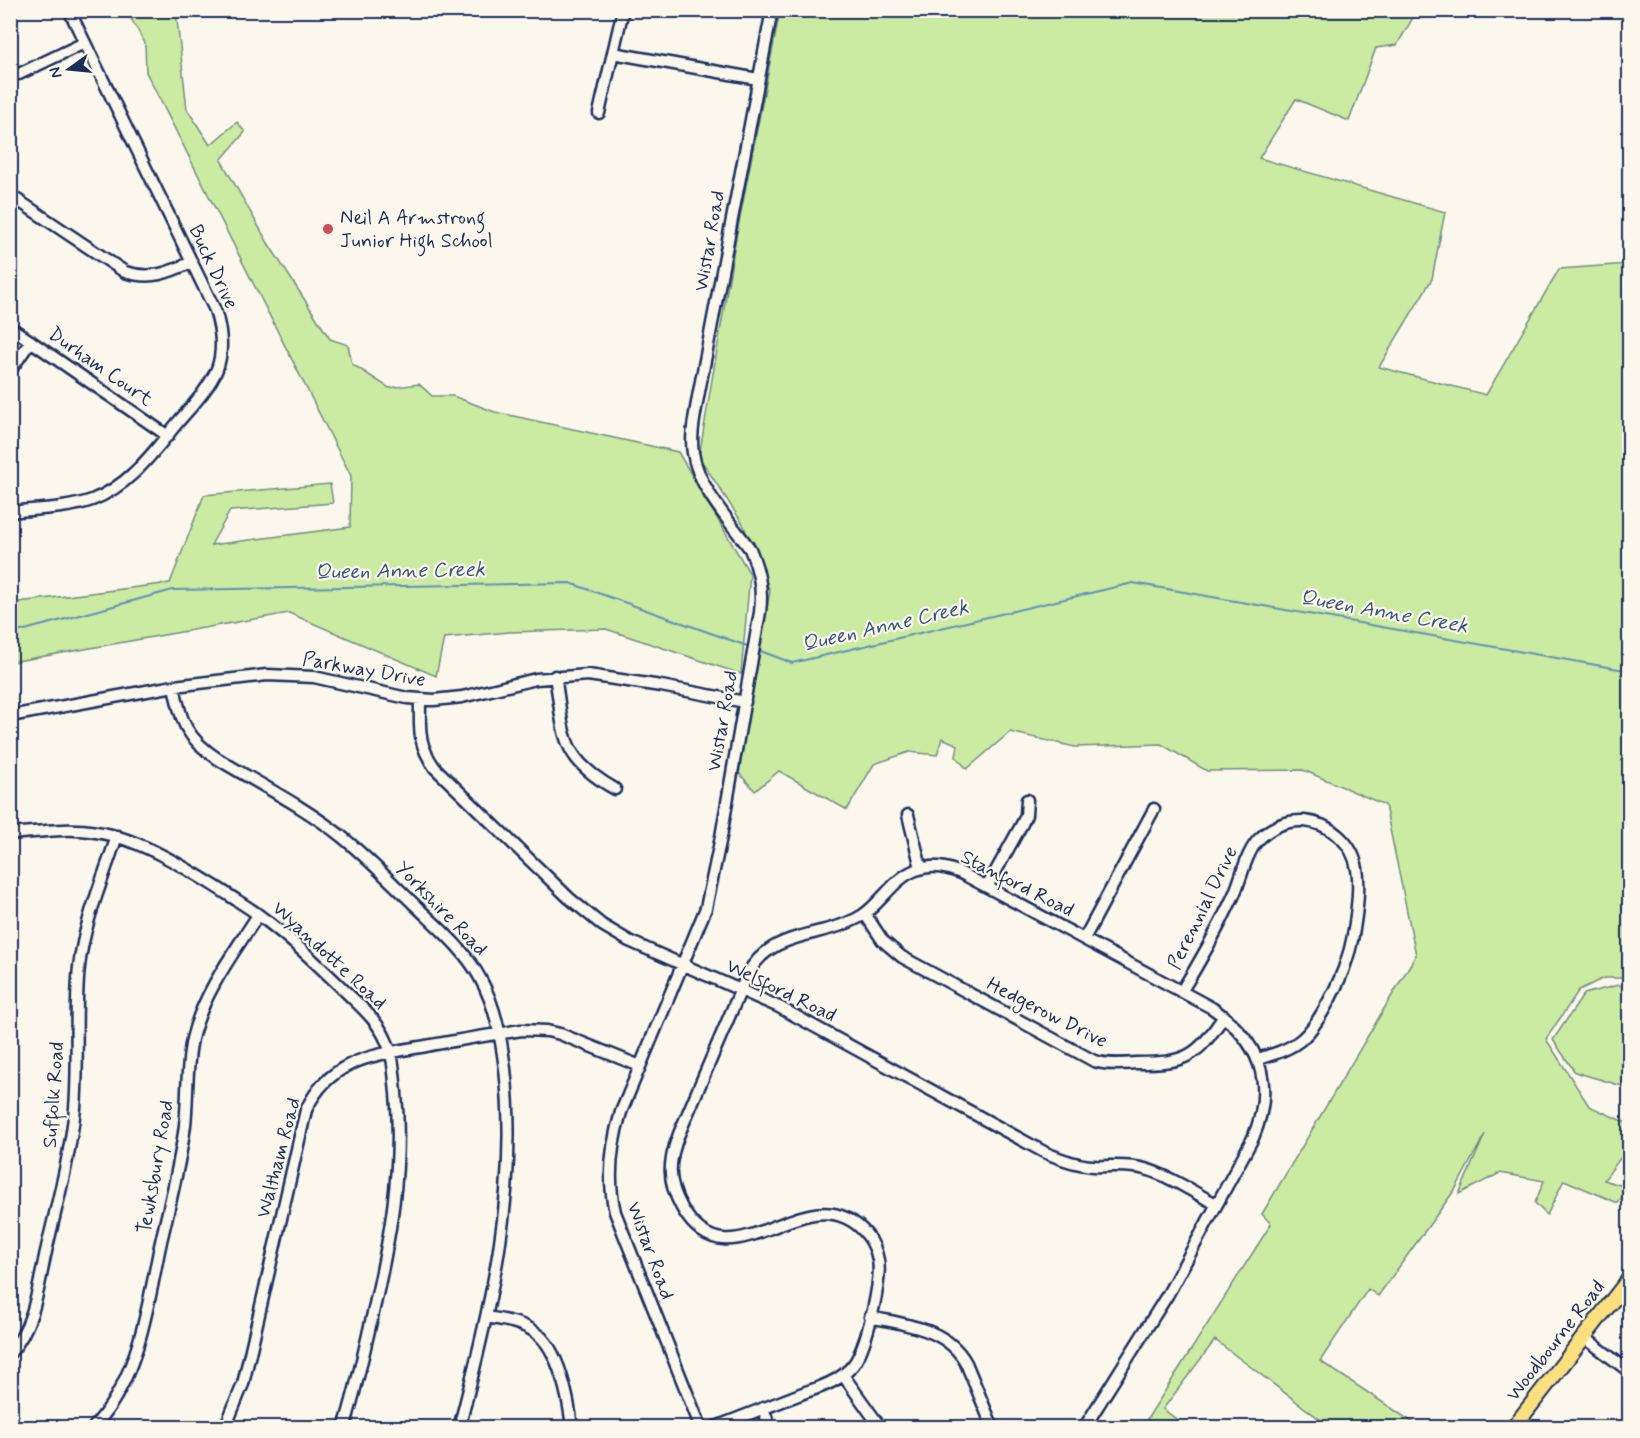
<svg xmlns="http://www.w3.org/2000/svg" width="1640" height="1438" viewBox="0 0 1640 1438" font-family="Mynerve,sans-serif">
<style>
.green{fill:#cbeaa2;stroke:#738c80;stroke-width:1.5}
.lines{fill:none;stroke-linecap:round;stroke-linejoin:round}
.stream{stroke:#6090b5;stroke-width:2}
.minor-casing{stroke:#1b2f5e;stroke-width:15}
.major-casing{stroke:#1b2f5e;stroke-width:18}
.minor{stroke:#fbf7ec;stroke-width:10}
.major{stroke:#fce080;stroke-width:14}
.poi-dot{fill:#d1495b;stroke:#fbf7ec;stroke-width:2}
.labels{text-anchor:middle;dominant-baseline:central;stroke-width:4.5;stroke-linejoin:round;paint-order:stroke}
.poi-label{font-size:20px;fill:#1b2f5e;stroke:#fbf7ec;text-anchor:start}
.street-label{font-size:20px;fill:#1b2f5e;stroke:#fbf7ec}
.water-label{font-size:21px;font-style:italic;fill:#385782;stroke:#fbf7ec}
</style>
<rect width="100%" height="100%" fill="#fbf7ec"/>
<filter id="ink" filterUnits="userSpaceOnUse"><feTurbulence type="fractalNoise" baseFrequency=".0167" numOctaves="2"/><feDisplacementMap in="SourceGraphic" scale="12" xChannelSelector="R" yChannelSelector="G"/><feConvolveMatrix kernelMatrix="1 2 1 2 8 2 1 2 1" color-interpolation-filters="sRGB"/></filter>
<g filter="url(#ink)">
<path class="green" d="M 126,10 L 176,11 L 187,109 L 210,145 L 237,122 L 245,132 L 221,160 L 268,243 L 330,339 L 348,345 L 352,364 L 389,388 L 419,384 L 432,396 L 453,396 L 495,412 L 678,452 L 750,574 L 741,674 L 606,629 L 509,632 L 444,638 L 436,676 L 289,613 L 11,662 L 11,603 L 170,583 L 204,495 L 330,484 L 333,503 L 230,511 L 211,545 L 350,527 L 351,476 L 146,72 L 145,43 Z
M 1052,10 L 1060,16 L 1080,13 L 1079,10 L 1417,11 L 1397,45 L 1376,48 L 1349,121 L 1296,99 L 1259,158 L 1445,212 L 1432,279 L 1379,367 L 1486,395 L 1559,269 L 1629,264 L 1629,978 L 1604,978 L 1579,990 L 1546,1039 L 1589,1106 L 1629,1124 L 1629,1156 L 1624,1153 L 1604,1180 L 1629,1188 L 1618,1203 L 1564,1180 L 1547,1215 L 1535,1203 L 1544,1181 L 1500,1173 L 1459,1194 L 1485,1134 L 1456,1188 L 1378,1296 L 1368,1289 L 1320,1361 L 1420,1427 L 1330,1427 L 1215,1340 L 1163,1409 L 1187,1427 L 1142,1427 L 1271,1224 L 1262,1214 L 1416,955 L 1385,805 L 1303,770 L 1207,771 L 1161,744 L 1075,747 L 1010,732 L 967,769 L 956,757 L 958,745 L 942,738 L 937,755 L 909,752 L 874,764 L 847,810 L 779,771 L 755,791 L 738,772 L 770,591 L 743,524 L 699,457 L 735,243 L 780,11 Z
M 1618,985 L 1629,987 L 1629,1088 L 1575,1072 L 1553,1040 L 1584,994 Z"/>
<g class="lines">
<path class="stream" d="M 10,634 L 173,590 L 570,583 L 750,647
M 758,650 L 792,663 L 1133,583 L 1630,671"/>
<g class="minor-casing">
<path id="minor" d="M 1626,10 L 1630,18
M 613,53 L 758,79
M 19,74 L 84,43
M 599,113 L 623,10
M 10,195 L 125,272 C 151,280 168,273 192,262
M 10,327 L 168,436
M 10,371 L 31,341
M 10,512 C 37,509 67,509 92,500 C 131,485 154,451 179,421 C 193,405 209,388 217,369 C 224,350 221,329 215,310 L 69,10
M 555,676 C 565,734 558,757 615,789
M 174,686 C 181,722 186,738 218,759 C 259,784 303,806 341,836 C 368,858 392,883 417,907 C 440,929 465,950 480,978 C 496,1007 501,1038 505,1069 C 519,1191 490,1310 459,1428
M 420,699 C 420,729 417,743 435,768 L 569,898 L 602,925 L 629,941 L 779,1007 L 1044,1152 C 1060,1159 1076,1165 1093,1166 C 1111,1167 1127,1164 1145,1169 C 1170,1176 1193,1192 1216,1204
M 10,716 L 174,686 L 267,675 L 314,677 L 407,698 L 434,700 L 462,697 L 536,679 L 588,675 L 661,686 L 745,702
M 908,815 L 921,868
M 10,834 C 39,832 68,827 96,832 C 142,838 199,876 238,901 C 278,926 312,959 345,991 C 360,1006 378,1021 386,1040 C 394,1056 394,1075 396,1093 C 403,1170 390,1238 373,1313 C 364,1351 356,1390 344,1428
M 987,887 L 1022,824 L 1026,815 L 1027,800
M 865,914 L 883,941 L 902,957 L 1094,1061 C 1107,1065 1122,1064 1136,1063 C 1186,1063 1196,1058 1224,1016
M 1084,939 L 1154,809
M 1181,992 C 1200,962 1218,929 1233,897 C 1242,878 1245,854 1259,839 C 1271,827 1287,820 1304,821 C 1330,823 1353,843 1357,869 C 1361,890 1354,939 1347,959 C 1341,980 1319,1024 1303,1038 C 1291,1049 1274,1054 1258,1059
M 486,1317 C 503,1320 521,1322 535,1332 C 559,1348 569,1400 572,1428
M 870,1317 C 906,1325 947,1328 966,1363 L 993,1428
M 1584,1337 L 1630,1372
M 10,1353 C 34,1326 38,1289 45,1256 C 56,1207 70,1158 75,1108 C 79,1061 74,1014 79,967 C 84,922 103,879 117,836
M 843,1375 L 881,1428
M 763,1408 L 770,1428
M 93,1428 C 139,1378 147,1309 160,1246 C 169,1206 180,1166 185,1125 C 188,1097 186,1067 192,1039 C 203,993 233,954 258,915
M 225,1428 L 243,1384 L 306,1110 C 330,1058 375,1055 426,1046 C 458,1040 490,1035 522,1030 L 547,1031 L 560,1034 L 640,1066
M 701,1428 L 615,1212 C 607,1178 611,1145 621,1112 L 706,908 L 721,837 L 760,612 C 763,589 759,571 750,549 C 730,522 698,487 693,453 C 690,435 695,415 698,397 L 772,10
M 713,1428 C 742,1417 770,1406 798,1395 C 813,1389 831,1385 844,1374 C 849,1370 855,1364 858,1357 C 868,1337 882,1281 878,1260 C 875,1242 863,1226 846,1218 C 791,1192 726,1285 682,1208 C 667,1181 668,1162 679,1134 L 747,975 C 773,927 823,940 863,915 C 882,902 894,878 916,870 C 932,864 945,867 961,873 L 1212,1008 C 1260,1041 1276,1083 1253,1138 L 1168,1294 L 1084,1428"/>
</g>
<g class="major-casing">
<path id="major" d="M 1513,1428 L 1630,1278"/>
</g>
<use href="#minor" class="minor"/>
<use href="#major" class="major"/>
</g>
</g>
<circle class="poi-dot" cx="328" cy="229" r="6"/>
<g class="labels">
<g class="poi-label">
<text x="340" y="218">Neil A Armstrong<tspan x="340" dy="23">Junior High School</tspan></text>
</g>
<g class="street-label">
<text transform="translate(710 241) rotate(-80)">Wistar Road</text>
<text transform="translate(213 267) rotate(65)">Buck Drive</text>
<text transform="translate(100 367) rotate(35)">Durham Court</text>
<text transform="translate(364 670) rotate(10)">Parkway Drive</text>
<text transform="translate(723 721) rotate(-80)">Wistar Road</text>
<text transform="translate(1017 884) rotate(27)">Stanford Road</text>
<text transform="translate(1203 908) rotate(-64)">Perennial Drive</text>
<text transform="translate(441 909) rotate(46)">Yorkshire Road</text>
<text transform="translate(329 956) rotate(43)">Wyandotte Road</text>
<text transform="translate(781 991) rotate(26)">Welsford Road</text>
<text transform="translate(1047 1013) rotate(27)">Hedgerow Drive</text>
<text transform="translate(54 1095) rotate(-86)">Suffolk Road</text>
<text transform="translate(279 1158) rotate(-75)">Waltham Road</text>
<text transform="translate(156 1167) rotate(-80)">Tewksbury Road</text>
<text transform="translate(650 1251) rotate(70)">Wistar Road</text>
<text transform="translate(1556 1341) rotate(-52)">Woodbourne Road</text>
</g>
<g class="water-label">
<text transform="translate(400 571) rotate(-1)">Queen Anne Creek</text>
<text transform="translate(1384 612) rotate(10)">Queen Anne Creek</text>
<text transform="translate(885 626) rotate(-13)">Queen Anne Creek</text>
</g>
</g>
<rect width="1640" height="1438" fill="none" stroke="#fbf7ec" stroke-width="36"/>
<rect x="18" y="18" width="1604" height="1402" fill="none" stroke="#1b2f5e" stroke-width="2" filter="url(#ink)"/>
<g transform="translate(69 69) rotate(255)" stroke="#fbf7ec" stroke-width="4.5" paint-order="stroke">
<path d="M0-4.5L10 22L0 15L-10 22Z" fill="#1b2f5e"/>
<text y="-9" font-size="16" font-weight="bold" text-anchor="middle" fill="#1b2f5e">N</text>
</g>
</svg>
